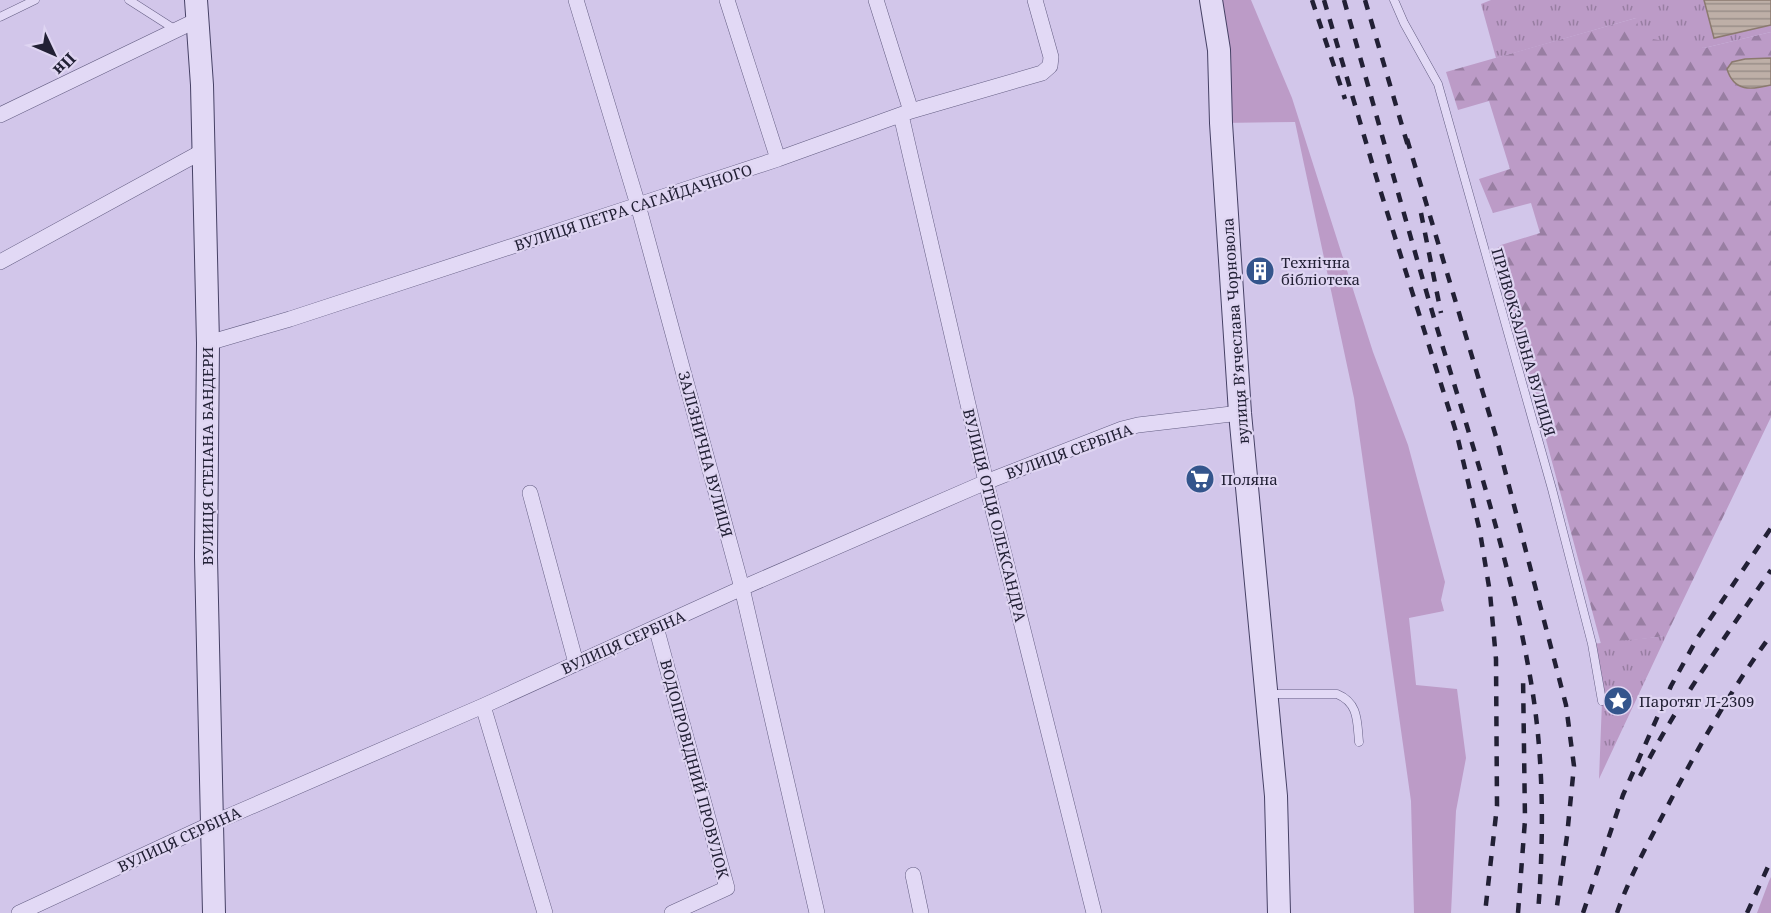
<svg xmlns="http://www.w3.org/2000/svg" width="1771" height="913" viewBox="0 0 1771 913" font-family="'Noto Serif',serif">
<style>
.grass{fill:#bc9bc7}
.forest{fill:url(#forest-firs)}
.park{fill:url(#park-tufts)}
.water{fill:url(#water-rules);stroke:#8b7a6f;stroke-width:1.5}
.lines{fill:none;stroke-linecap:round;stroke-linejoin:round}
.lane-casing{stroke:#645e83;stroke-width:9}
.street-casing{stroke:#645e83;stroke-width:16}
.secondary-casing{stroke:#464165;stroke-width:24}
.lane{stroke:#e2d9f5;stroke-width:8}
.street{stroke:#e2d9f5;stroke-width:15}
.secondary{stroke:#e2d9f5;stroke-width:22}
.rail{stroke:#222035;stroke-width:4.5;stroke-dasharray:10 10;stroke-linecap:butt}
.labels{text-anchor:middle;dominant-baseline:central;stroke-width:4.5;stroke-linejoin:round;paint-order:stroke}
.street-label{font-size:15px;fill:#222035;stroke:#dfd5f2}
.poi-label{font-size:15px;fill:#222035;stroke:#dfd5f2;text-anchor:start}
</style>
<defs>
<pattern id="forest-firs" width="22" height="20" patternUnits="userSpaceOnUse" patternTransform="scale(1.5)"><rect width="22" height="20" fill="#bc9bc7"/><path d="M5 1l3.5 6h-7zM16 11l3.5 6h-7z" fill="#987ea2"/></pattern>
<pattern id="park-tufts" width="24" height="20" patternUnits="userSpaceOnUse" patternTransform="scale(1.5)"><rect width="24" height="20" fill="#bc9bc7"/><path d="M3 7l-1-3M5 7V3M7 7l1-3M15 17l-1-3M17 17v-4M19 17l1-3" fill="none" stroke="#987ea2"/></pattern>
<pattern id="water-rules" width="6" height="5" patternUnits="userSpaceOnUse" patternTransform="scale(1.5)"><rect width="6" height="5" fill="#beafa7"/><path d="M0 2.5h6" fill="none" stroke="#9a8e89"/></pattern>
</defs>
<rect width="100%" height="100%" fill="#d2c6ea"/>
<path class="grass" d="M 1211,0 L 1251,0 L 1292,98 L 1373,352 L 1408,445 L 1445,582 L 1441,600 L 1444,611 L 1409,618 L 1416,685 L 1457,689 L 1466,758 L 1456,811 L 1451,913 L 1414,913 L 1411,801 L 1354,398 L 1295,122 L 1221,123 Z
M 1771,877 L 1771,913 L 1757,913 L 1769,881 Z"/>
<path class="forest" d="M 1636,18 L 1704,48 L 1771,32 L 1771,417 L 1666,636 L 1601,644 L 1495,250 L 1501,245 L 1540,233 L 1531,203 L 1493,213 L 1479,179 L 1510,169 L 1489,101 L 1458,110 L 1446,72 Z"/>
<path class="park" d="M 1491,0 L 1771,0 L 1771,32 L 1704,48 L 1641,37 L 1636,18 L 1496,58 L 1481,4 Z
M 1666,636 L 1599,779 L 1602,701 L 1592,644 Z"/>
<path class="water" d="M 1704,0 L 1771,0 L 1771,25 L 1714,38 Z
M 1771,58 L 1771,85 C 1751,90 1734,92 1727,69 L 1732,62 L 1745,59 Z"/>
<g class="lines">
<g class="lane-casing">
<path id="lane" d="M 129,0 L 176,30
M 1394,0 L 1404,23 L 1438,84 L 1552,489 L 1592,644 L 1602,701
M 0,17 L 35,0
M 1269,694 L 1337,694 C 1359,703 1357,722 1359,742"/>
</g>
<g class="street-casing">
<path id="street" d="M 576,0 L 638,205 L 742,588 L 817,913
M 727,0 L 778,159
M 876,0 L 911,111
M 0,115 L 197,20
M 901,115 L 986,482 L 1094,913
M 0,262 L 203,151
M 208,343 L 290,319 L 638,205 L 778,159 L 911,111 L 1042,73 L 1050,66 L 1051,57 L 1035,0
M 530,493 L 576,663
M 656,627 L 727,888 L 672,913
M 483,706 L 545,913
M 913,875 L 921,913
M 19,913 L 213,823 L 483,706 L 742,588 L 986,482 L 1122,429 L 1138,425 L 1240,413"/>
</g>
<g class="secondary-casing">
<path id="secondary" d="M 196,0 L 202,85 L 208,343 L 206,557 L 214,913
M 1211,0 L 1219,50 L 1221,123 L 1240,413 L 1276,796 L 1279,913"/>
</g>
<use href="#lane" class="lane"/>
<use href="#street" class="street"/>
<use href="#secondary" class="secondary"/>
<path class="rail" d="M 1312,0 L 1345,99
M 1324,0 L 1378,183 L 1457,435 L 1480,532 L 1490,593 L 1496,659 L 1497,806 L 1485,913
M 1344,0 C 1374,106 1403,212 1434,318 C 1470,437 1510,559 1531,682 C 1544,758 1544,837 1538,913
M 1365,0 L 1408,146
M 1407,139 L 1497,440 L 1566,705 L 1574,766 L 1567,836 L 1556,913
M 1421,213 L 1441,313
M 1640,776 C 1677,704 1725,637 1771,570
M 1518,913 L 1525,820 L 1523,675
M 1583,913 L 1623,795 L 1671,686 L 1698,637 L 1771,528
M 1617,913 C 1629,878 1647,845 1664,813 C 1696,751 1730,691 1771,635
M 1747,913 L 1771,860"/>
</g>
<defs>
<g id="building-disc" transform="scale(1.5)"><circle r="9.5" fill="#34558c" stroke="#dfd5f2"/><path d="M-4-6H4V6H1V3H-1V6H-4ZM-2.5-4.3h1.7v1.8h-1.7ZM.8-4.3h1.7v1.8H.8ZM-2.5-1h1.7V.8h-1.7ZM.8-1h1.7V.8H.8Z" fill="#fff"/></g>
<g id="supermarket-disc" transform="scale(1.5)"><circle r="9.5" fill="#34558c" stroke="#dfd5f2"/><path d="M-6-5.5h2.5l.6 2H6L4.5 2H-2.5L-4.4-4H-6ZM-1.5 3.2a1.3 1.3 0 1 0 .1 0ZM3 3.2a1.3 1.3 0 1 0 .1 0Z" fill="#fff"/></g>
<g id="sight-disc" transform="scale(1.5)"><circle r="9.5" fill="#34558c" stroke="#dfd5f2"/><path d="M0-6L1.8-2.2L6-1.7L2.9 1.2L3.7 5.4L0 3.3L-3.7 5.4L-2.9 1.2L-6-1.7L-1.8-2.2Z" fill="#fff"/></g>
</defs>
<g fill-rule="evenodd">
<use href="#building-disc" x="1260" y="271"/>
<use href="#supermarket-disc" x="1200" y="479"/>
<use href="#sight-disc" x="1618" y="701"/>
</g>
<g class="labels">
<g class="street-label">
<text transform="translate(633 207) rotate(-18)">ВУЛИЦЯ ПЕТРА САГАЙДАЧНОГО</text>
<text transform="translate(1235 331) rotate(-94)">вулиця Вʼячеслава Чорновола</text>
<text transform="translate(1524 342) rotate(74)">ПРИВОКЗАЛЬНА ВУЛИЦЯ</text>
<text transform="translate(1069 451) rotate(-20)">ВУЛИЦЯ СЕРБІНА</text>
<text transform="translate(706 454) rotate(75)">ЗАЛІЗНИЧНА ВУЛИЦЯ</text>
<text transform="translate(207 456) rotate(-90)">ВУЛИЦЯ СТЕПАНА БАНДЕРИ</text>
<text transform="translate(995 515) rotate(76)">ВУЛИЦЯ ОТЦЯ ОЛЕКСАНДРА</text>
<text transform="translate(623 642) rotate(-24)">ВУЛИЦЯ СЕРБІНА</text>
<text transform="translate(695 769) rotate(75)">ВОДОПРОВІДНИЙ ПРОВУЛОК</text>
<text transform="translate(179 839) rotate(-25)">ВУЛИЦЯ СЕРБІНА</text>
</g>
<g class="poi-label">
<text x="1281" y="262">Технічна<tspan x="1281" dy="17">бібліотека</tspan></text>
<text x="1221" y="479">Поляна</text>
<text x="1639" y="701">Паротяг Л-2309</text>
</g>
</g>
<g transform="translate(54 54) rotate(134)" stroke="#dfd5f2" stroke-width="4.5" paint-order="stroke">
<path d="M0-4.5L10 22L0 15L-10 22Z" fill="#222035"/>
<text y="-9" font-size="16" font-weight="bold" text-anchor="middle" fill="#222035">Пн</text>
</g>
</svg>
